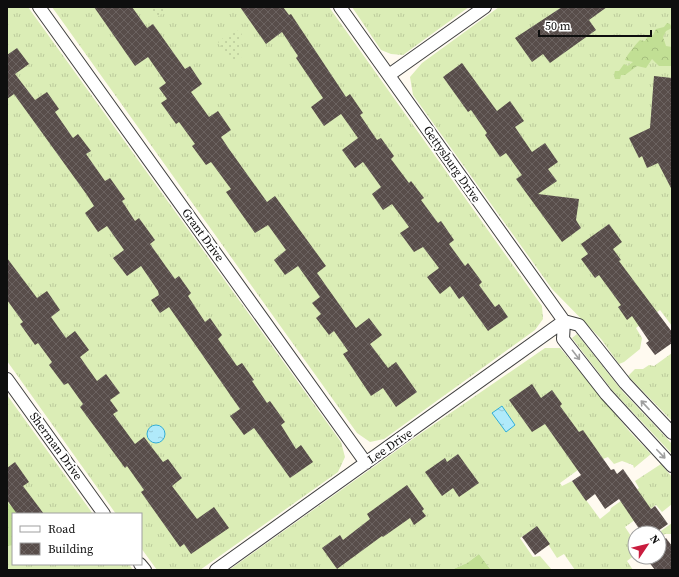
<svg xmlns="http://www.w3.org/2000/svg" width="679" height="577" viewBox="0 0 679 577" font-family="'Source Serif 4',serif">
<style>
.grass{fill:url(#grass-tufts)}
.forest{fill:url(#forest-crowns)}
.garden{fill:url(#garden-dots)}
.water{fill:url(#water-ripples);stroke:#32aed7}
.building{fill:url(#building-cross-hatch)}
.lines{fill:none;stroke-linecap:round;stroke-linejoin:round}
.minor-casing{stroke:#414141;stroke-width:14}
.minor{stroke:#fff;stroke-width:12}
.oneway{stroke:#9f9f9f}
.labels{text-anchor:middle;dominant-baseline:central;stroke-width:4;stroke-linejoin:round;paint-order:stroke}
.street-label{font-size:12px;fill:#0e0e0e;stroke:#fff}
</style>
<defs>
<pattern id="grass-tufts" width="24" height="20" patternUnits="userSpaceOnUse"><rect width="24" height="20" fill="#dbedb6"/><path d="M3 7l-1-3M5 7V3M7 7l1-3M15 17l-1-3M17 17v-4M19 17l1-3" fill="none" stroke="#bbca9b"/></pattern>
<pattern id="forest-crowns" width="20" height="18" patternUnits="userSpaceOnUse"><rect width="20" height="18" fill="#c1df94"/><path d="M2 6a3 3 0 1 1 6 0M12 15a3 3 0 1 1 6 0" fill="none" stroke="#a5be7e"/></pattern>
<pattern id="garden-dots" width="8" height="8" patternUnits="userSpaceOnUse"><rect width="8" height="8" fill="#dbedb6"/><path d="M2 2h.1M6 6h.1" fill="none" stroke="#bbca9b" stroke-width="1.8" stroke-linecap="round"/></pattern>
<pattern id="water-ripples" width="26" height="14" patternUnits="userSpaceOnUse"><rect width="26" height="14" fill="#b0eafa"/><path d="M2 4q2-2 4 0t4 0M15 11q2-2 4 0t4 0" fill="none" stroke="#96c8d5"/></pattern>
<pattern id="building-cross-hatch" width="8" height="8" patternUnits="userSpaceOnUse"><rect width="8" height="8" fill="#584d4a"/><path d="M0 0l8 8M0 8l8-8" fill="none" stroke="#6b6260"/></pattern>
</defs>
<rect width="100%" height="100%" fill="#fffaf0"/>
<path class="grass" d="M 7,7 L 28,7 L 341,442 L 345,457 L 338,472 L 200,570 L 157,570 L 141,548 L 141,514 L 116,514 L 7,361 Z
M 52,7 L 329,7 L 542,306 L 543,319 L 535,330 L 384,439 L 370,442 L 357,433 Z
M 352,7 L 469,7 L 403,55 L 391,54 L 381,50 Z
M 499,7 L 672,7 L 672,326 L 660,310 L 636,328 L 642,338 L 640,349 L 624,362 L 619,364 L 601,339 L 552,289 L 413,95 L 410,77 L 422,63 Z
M 577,334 L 623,392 L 672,444 L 672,454 L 612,390 L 572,338 Z
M 545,348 L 560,348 L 630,432 L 651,454 L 634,468 L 633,465 L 622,461 L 614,464 L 608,457 L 603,459 L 600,454 L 560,483 L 562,486 L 572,481 L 600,519 L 610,511 L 611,508 L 639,488 L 635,481 L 661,464 L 672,477 L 672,504 L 662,512 L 656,505 L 625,527 L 635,542 L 635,555 L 627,561 L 633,570 L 575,570 L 564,554 L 557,558 L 537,527 L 520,538 L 533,557 L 540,556 L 552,570 L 491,570 L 479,554 L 467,563 L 451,570 L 229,570 L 417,436 Z
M 672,353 L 672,421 L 628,376 L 635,369 L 643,369 L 649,365 L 654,366 Z
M 7,395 L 93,514 L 13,514 L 13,564 L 129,564 L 133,570 L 7,570 Z
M 672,523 L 672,534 L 665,534 L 659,538 L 658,533 Z"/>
<path class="forest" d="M 667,23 L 670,24 L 672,28 L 666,31 L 663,37 L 666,46 L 672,47 L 671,66 L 659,66 L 652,59 L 646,68 L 637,66 L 625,75 L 621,75 L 620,79 L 615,79 L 614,75 L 615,71 L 619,71 L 624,64 L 628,66 L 633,62 L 625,60 C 627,55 636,44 640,40 L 645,41 L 648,36 L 653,35 L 656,29 L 664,27 Z
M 7,503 L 18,511 L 17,514 L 13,514 L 13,545 L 8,546 Z
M 479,554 L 491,570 L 451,570 L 467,563 Z"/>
<path class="garden" d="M 150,7 L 171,7 L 157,17 Z
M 235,29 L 242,34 L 239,45 L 243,56 L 233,63 L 218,42 Z"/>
<path class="water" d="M 502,406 L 515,425 L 506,432 L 492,413 Z
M147 434a9 9 0 1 1 18 0a9 9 0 1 1-18 0Z"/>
<path class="building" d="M 94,7 L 132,7 L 147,28 L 153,24 L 185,69 L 190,66 L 202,84 L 191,92 L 209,117 L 218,111 L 231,130 L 221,137 L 229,149 L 267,202 L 275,196 L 326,266 L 317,273 L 356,328 L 369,318 L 382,335 L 370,344 L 388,368 L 396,362 L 417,392 L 396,407 L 383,388 L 371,396 L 343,354 L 348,351 L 334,331 L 329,335 L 316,318 L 321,314 L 312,303 L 320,297 L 298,266 L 285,275 L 274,260 L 286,250 L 268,225 L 255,233 L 226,192 L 231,189 L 211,162 L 206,165 L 192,146 L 195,144 L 179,122 L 176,124 L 161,103 L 167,99 L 159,88 L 166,83 L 148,57 L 135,66 Z
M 240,7 L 283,7 L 289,15 L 291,14 L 346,97 L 350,94 L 363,113 L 360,115 L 377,140 L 381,138 L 394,156 L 391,159 L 409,183 L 411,181 L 424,198 L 421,200 L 438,223 L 441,221 L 454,240 L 449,244 L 465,266 L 468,263 L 482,282 L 479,285 L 495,307 L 499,304 L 508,317 L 488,331 L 463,296 L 459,299 L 450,286 L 440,294 L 427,277 L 439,268 L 423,247 L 414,252 L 400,233 L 409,227 L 392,204 L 383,210 L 372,194 L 381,187 L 363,162 L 355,168 L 342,150 L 358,138 L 341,114 L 324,126 L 311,107 L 323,98 L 296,58 L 298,56 L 282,32 L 266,44 Z
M 562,7 L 607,7 L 589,20 L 596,30 L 550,63 L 543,54 L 532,62 L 515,38 Z
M 17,48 L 29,64 L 15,74 L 35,100 L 47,92 L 59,109 L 55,112 L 73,138 L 78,134 L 91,151 L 86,154 L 105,181 L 110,178 L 125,199 L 122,201 L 135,221 L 139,218 L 155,240 L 150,244 L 167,268 L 175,279 L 179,276 L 191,293 L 188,296 L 205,322 L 210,318 L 222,335 L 218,339 L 237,366 L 242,363 L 254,380 L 252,381 L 267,403 L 270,401 L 285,422 L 281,425 L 296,449 L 301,445 L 313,462 L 290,478 L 254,428 L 244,435 L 230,416 L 240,409 L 169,307 L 160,313 L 151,300 L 159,295 L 158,291 L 141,266 L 127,276 L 113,258 L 124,250 L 107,226 L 98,232 L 85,213 L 94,206 L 87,195 L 14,94 L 7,99 L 7,55 Z
M 462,63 L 497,111 L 510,101 L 524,121 L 515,127 L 532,152 L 545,143 L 558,162 L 548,169 L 557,181 L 538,194 L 579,199 L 576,220 L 581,228 L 562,242 L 516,179 L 522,175 L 506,153 L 500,157 L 485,135 L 487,133 L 471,110 L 468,112 L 443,77 Z
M 654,76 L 672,78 L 672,190 L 658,163 L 647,168 L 642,156 L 639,158 L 629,138 L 650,128 Z
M 609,224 L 622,242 L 613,249 L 621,260 L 619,261 L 672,332 L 672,343 L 655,355 L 646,343 L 649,341 L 632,316 L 627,320 L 618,307 L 621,305 L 599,275 L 595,278 L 581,259 L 588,254 L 581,244 Z
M 7,258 L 37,298 L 47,291 L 60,310 L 51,317 L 66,338 L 75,331 L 89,350 L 80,357 L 97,381 L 106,374 L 120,393 L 110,400 L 118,411 L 113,414 L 135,444 L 144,437 L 163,462 L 168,459 L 182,478 L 172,486 L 197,519 L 214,507 L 229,528 L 191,554 L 184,544 L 180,547 L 141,492 L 144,490 L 127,466 L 125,468 L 80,407 L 83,404 L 68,383 L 64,385 L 49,365 L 52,362 L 38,343 L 35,345 L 20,324 L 23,322 L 7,300 Z
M 532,384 L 541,398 L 552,390 L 562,404 L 560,406 L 579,432 L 583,430 L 611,470 L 614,469 L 617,474 L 623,469 L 651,509 L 655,506 L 668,524 L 655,533 L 642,533 L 619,499 L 605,509 L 595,494 L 586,501 L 572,481 L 581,475 L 545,424 L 532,432 L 509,400 Z
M 458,454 L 479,483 L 459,497 L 453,488 L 442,496 L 425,472 L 445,458 L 447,462 Z
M 15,462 L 29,482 L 23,486 L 44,514 L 17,514 L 7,500 L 7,468 Z
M 407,485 L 424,509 L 422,511 L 426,516 L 414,525 L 410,518 L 383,537 L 382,536 L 337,569 L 322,548 L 340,535 L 343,540 L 370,519 L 367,514 Z
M 537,526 L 550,544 L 535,555 L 522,537 Z
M 666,538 L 672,546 L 672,570 L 655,570 L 645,557 L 659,557 L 659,543 Z"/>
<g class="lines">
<g class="minor-casing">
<path id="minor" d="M 39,7 L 366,463
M 340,7 L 564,321 L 579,325 L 625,383 L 672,433
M 389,75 L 485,7
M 564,321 L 563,339 L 606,394 L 672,466
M 7,379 L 104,514
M 140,564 L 145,570
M 216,570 L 564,321"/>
</g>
<use href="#minor" class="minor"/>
</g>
<defs><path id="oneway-shaft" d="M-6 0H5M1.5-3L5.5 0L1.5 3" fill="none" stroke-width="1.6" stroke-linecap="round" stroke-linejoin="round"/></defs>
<g class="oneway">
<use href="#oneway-shaft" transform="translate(576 355) rotate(52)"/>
<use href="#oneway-shaft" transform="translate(645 405) rotate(-133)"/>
<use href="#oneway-shaft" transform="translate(661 454) rotate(46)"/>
</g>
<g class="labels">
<g class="street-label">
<text transform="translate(452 164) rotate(55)">Gettysburg Drive</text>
<text transform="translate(203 235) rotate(54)">Grant Drive</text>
<text transform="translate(56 446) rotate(54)">Sherman Drive</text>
<text transform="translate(390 446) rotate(-35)">Lee Drive</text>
</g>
</g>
<rect width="679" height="577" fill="none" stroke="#0e0e0e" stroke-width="16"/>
<rect x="12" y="513" width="130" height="52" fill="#ffffff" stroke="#9f9f9f"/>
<rect x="20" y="526" width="20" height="6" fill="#ffffff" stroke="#9f9f9f"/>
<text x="48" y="533" font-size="12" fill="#0e0e0e">Road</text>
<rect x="20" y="543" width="20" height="12" fill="url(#building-cross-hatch)" stroke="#9f9f9f"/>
<text x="48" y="553" font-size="12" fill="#0e0e0e">Building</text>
<g transform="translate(647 545) rotate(55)"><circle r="19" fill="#ffffff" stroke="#9f9f9f"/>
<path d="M0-3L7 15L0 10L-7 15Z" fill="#c91c3e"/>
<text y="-6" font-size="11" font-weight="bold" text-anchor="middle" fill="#0e0e0e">N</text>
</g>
<path d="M539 30v6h112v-6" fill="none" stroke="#0e0e0e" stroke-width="2"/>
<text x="545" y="30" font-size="12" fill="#0e0e0e" stroke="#ffffff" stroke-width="3" paint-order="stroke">50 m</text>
</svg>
